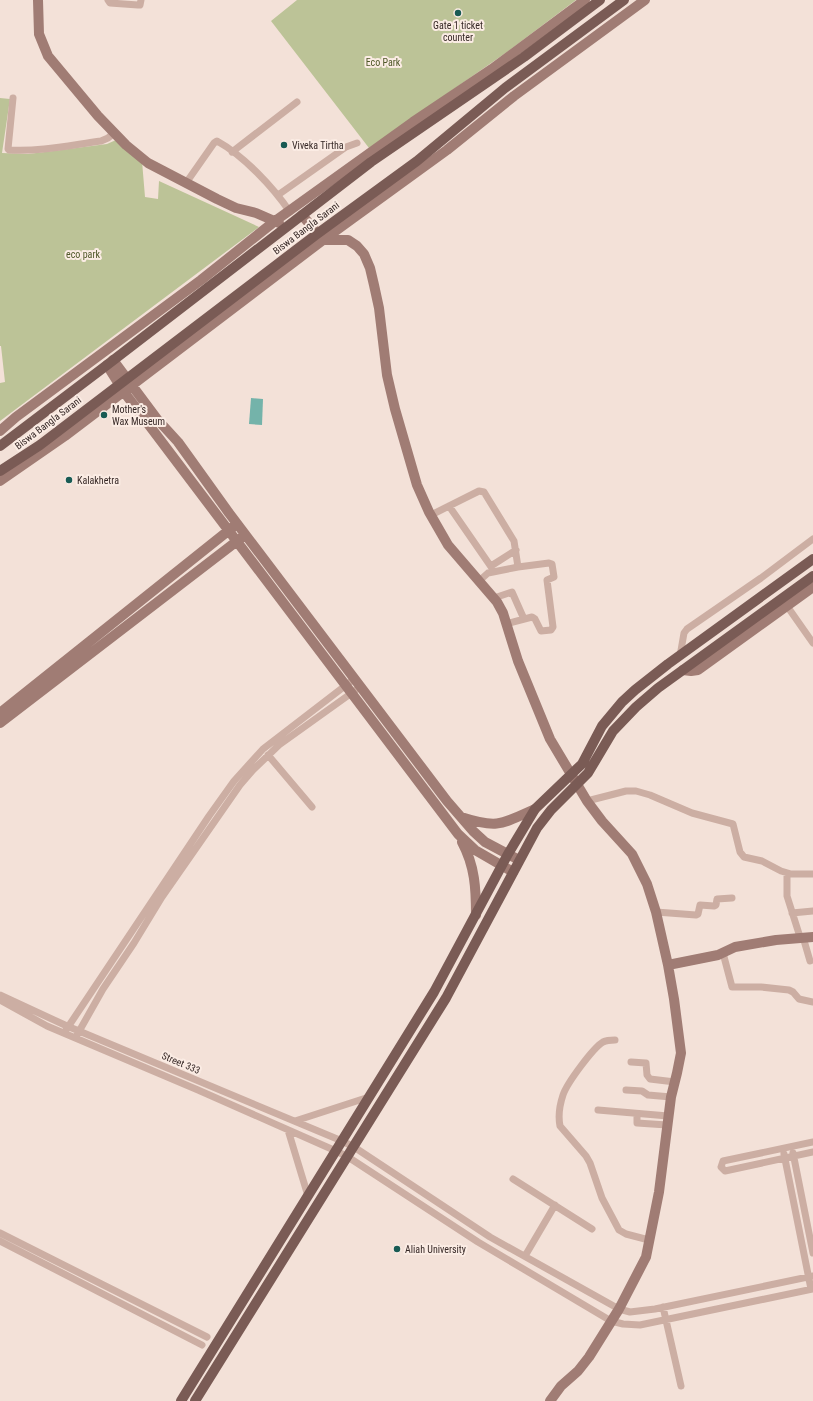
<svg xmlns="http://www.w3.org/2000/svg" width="813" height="1401" viewBox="0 0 813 1401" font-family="'Roboto Condensed',sans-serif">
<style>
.green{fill:#bcc397}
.water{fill:#74b3aa}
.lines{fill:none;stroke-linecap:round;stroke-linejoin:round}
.street{stroke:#ccaea3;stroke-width:7}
.secondary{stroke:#a07c74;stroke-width:10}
.primary{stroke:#7a5b55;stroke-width:10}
.poi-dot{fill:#185b54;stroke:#fbece4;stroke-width:1.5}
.labels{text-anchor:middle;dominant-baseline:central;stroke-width:4;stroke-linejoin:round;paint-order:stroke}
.poi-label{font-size:10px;fill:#362826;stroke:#fbece4;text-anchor:start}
.park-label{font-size:10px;fill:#4e5727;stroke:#fbece4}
.street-label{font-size:10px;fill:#362826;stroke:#fbece4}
</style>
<rect width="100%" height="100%" fill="#f3e1d8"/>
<path class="green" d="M 297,0 L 576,0 L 507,52 L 369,148 L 271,21 Z
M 0,98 L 10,99 L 2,153 L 28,154 L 53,151 L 107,144 L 116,140 L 142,161 L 145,197 L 158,199 L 159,181 L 259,227 L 0,421 L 0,383 L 5,382 L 1,346 L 0,346 Z"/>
<path class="water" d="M 251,398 L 263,399 L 262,425 L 249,424 Z"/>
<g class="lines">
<path class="street" d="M 108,0 L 110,3 L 138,5 L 140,5 L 141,0
M 13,98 L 8,149 L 9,150 C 40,152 71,145 101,141 L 108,138 L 114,133
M 232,152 L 297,102
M 186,183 L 214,143 L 217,141 C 244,156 273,187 290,212
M 278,195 L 346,147 L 357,143
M 449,506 L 494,571
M 431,515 L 479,491 L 484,492 L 514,541 L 518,567 L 488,573 L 479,581
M 491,566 L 516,550
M 494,598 L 512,592 L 524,619
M 787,606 L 813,643
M 506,624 L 532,617 L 535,619 L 541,631 L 551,630 L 553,627 L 547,580 L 554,577 L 552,564 L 549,563 L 518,567
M 680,656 L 684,633 L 687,629 L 761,578 L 813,539
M 268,755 L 312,807
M 587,801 L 626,791 L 636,791 L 650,795 L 692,813 L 733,824 L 740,852 L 744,857 L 762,861 L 781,871 L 791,874 L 813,874
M 787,873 L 787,896 L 800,937
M 656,912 L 696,915 L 698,914 L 700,905 L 714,906 L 716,905 L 717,899 L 732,898
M 792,913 L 813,911
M 803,937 L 810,961
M 723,953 L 732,987 L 761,987 L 789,990 L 793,992 L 799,999 L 813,1002
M 0,995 L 67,1026 L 342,1141 L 354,1147 L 490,1237 L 619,1309 L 630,1312 L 655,1309 L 813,1276
M 0,1000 L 47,1026 L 198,1090 L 336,1151 L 348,1157 L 478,1242 L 611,1321 L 623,1324 L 640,1325 L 813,1289
M 66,1030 L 209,816 L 234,781 L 263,749 L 354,679
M 77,1035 L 103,989 L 134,943 L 162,897 L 240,785 L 253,770 L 279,745 L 360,687
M 615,1040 C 611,1040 607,1040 603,1042 C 593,1048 567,1083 563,1095 C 560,1104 558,1116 560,1126 L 586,1156 L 590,1163 L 602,1198 L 619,1230 L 626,1234 L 649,1240
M 631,1062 L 646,1063 L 647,1075 L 650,1079 L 675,1082
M 626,1090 L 642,1091 L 648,1095 L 671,1097
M 598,1110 L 668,1116
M 637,1114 L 637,1123 L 667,1125
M 295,1121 L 369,1097
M 288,1130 L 308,1196
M 813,1142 L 723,1161 L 721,1167 L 725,1171 L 813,1152
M 793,1153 L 813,1253
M 784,1154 L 811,1289
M 513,1179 L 592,1229
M 0,1233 L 207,1337
M 0,1241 L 202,1345
M 525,1256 L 555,1205
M 663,1307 L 681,1386"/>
<path class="secondary" d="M 38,0 L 39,34 L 48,56 L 98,116 L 126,145 L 148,163 L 217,199 L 236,208 L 256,213 L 279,223
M 302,215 L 323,240 L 348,240 L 357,246 L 364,254 L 370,268 L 374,285 L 379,308 L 387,375 L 395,409 L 417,485 L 429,512 L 448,545 L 497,602 L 503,613 L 518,661 L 550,739 L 587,801 L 602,821 L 632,854 L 647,884 L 656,912 L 668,965 L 674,999 L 681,1053 L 677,1073 L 671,1097 L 659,1192 L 646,1257 L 619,1309 L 589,1357 L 578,1371 L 561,1386 L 550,1401
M 113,360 L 157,419 L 178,442 L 229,513 L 447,801 L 473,831 L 485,842 L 519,860
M 107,365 L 124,392 L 458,834 L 475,850 L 513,872
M 0,431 L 16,417 L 201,280 L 275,221 L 413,122 L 492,69 L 585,0
M 0,481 L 65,436 L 323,240 L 447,150 L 514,96 L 645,0
M 683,670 L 691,671 L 698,670 L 813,587
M 0,713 L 233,527
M 0,723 L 241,538
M 461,817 C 498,829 502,824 535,809
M 462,842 C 475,866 476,889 476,915
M 668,965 L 718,955 L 735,947 L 776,940 L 813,937"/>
<path class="primary" d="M 0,446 L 107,365 L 371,162 L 524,57 L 600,0
M 0,471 L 40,445 L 317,234 L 417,161 L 505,88 L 624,0
M 181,1401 L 434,992 L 508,854 L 535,809 L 582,764 L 602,726 L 622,702 L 635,690 L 668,664 L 813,559
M 195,1401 L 446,998 L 537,828 L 551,810 L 588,773 L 613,731 L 636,707 L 658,688 L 813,576"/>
</g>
<g class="poi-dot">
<circle cx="458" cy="13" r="4"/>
<circle cx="284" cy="145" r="4"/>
<circle cx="104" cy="415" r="4"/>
<circle cx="69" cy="480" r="4"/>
<circle cx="397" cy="1249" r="4"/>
</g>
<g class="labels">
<g class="poi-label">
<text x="458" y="25" text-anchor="middle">Gate 1 ticket<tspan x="458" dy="12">counter</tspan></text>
<text x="292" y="145">Viveka Tirtha</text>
<text x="112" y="409">Mother's<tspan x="112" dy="12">Wax Museum</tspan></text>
<text x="77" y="480">Kalakhetra</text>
<text x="405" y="1249">Aliah University</text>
</g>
<g class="park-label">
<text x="383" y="62">Eco Park</text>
<text x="83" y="254">eco park</text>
</g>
<g class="street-label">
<text transform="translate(306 228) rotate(-37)">Biswa Bangla Sarani</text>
<text transform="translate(48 423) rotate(-37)">Biswa Bangla Sarani</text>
<text transform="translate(181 1063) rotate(23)">Street 333</text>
</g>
</g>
</svg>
